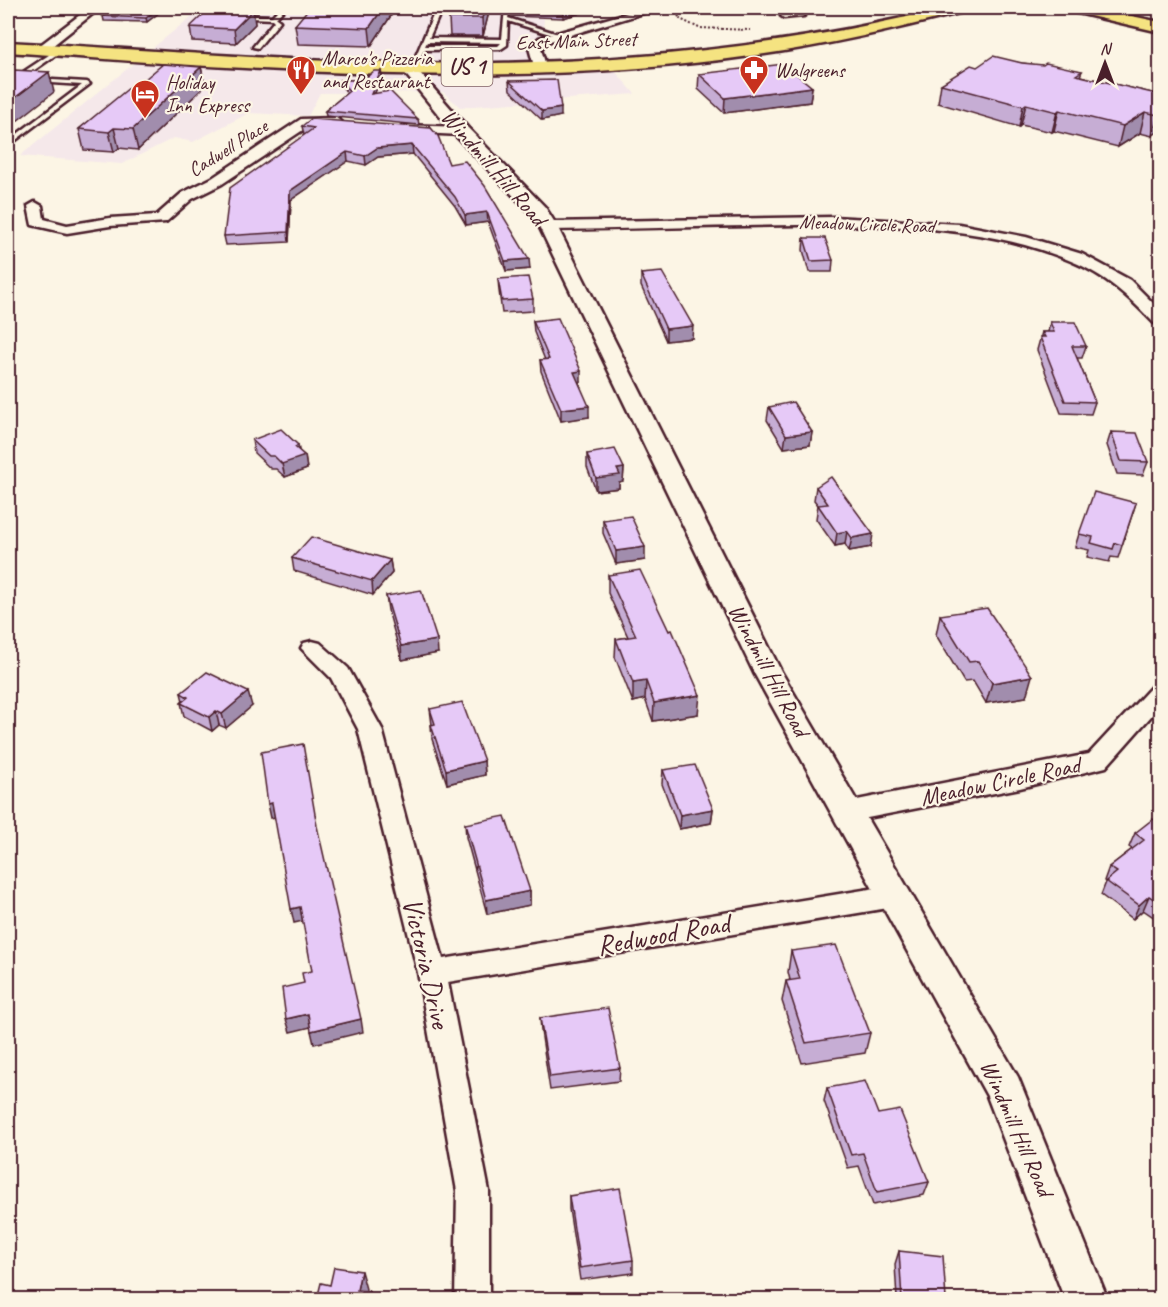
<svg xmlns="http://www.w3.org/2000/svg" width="1168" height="1307" viewBox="0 0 1168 1307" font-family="Caveat,sans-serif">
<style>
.built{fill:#f5e8ea}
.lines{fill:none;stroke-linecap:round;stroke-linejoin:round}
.service-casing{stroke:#4a1f2b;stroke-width:5}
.minor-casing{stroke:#4a1f2b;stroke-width:5}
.tertiary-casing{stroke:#4a1f2b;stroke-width:5}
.primary-casing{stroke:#4a1f2b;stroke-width:5}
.motorway-casing{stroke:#4a1f2b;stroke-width:5}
.path{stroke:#4a1f2b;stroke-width:2;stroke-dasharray:2 2;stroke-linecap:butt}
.service{fill:#fcf5e5;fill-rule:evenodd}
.minor{fill:#fcf5e5;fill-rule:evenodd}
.tertiary{fill:#fcf5e5;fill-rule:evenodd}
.primary{fill:#f5e381;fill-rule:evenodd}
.motorway{fill:#f5e381;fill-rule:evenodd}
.wall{fill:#c6add4;stroke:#4a1f2b;stroke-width:1.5}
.shaded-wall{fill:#a18dad;stroke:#4a1f2b;stroke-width:1.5}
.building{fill:#e6c9f7;stroke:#4a1f2b;stroke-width:1.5}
.labels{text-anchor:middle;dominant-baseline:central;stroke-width:4.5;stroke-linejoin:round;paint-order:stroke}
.far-street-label{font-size:20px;fill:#4a1f2b;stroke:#fcf5e5}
.far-poi-label{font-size:20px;fill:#4a1f2b;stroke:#fcf5e5;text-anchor:start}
.shield{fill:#fcf5e5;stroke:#7f5f63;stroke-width:1.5}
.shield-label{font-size:22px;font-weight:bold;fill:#4a1f2b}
.street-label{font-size:24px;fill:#4a1f2b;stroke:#fcf5e5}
.near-street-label{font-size:28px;fill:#4a1f2b;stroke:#fcf5e5}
</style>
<rect width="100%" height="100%" fill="#fcf5e5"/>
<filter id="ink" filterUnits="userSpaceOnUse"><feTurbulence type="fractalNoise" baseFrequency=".0167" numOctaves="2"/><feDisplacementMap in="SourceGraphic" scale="12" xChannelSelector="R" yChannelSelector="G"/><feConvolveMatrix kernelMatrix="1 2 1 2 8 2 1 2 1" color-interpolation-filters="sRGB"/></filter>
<g filter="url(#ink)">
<path class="built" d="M 202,8 L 545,8 L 540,66 L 608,63 L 635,94 L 460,107 L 443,92 L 320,93 L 308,116 L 249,113 L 193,142 L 174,138 L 122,164 L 20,156 Z"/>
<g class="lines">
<g class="service-casing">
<path id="service" d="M 243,8 L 248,8 L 241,15 L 272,16 L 280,8 L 285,8 L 276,18 L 280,21 L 258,48 L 253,47 L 274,21 L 272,19 L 234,17 L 234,15 Z
M 435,8 L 439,8 L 441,11 L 429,38 L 502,39 L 505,8 L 510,8 L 508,18 L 561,35 L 556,36 L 508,21 L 507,45 L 501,49 L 424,50 L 419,60 L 410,69 L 406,69 L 406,67 L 415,58 L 435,11 ZM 427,42 L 501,43 L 498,46 L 425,46 Z
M 802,13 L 804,16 L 784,18 L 781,16 Z
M 61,47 L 64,49 L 63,50 L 13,85 L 8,86 L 8,82 Z
M 35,79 L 87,82 L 90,84 L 8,146 L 8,141 L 82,85 L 37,82 L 35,81 Z"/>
</g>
<g class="minor-casing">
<path id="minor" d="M 89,8 L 100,8 L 47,50 L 39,50 L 39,46 Z
M 645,8 L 660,8 L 547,42 L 541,49 L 546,66 L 540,70 L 534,66 L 529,48 L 539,38 Z
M 336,118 L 342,122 L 341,125 L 309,126 L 222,184 L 192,199 L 166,222 L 110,226 L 67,233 L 32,225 L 28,206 L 35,202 L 42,206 L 44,219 L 67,225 L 110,218 L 157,215 L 182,193 L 212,178 L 301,119 Z
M 404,125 L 461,127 L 468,131 L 461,135 L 399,132 L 397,129 Z
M 833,217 L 959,224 L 1026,237 L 1082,254 L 1130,280 L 1160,310 L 1160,324 L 1154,323 C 1128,296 1107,276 1071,261 C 987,225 887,225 798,225 C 715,226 631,229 548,230 L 541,226 L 548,222 Z
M 312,641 L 320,643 L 348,668 L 382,729 L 443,959 L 894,885 L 903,888 L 907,896 L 903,904 L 894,907 L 448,982 L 489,1191 L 489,1300 L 455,1300 L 457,1191 L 418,973 L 358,729 L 331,678 L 301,648 L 304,643 Z
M 1160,684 L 1160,706 L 1106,767 L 1020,788 L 847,822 L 838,819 L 834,812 L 838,805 L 847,802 L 1089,754 L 1152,686 Z"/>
</g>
<g class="tertiary-casing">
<path id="tertiary" d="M 408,63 L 413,65 L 467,127 L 545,207 L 557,226 L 782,673 L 1018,1077 L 1108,1300 L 1065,1300 L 987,1096 L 754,673 L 539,226 L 531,214 L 455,135 L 403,71 L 400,68 L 403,65 Z"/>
</g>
<g class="primary-casing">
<path id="primary" d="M 944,8 L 969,8 L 967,11 C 898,29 829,45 758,55 C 510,91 256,70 8,52 L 8,42 C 124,48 241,58 357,62 C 555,68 752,56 944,8 Z"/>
</g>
<g class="motorway-casing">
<path id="motorway" d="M 1067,8 L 1094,8 L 1160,22 L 1160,32 L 1069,11 Z"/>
</g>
<path class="path" d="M 682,8 L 678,18 L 699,28 L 750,30
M 862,12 L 871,8"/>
<use href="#service" class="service"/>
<use href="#minor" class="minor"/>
<use href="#tertiary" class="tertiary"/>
<use href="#primary" class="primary"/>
<use href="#motorway" class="motorway"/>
</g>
<path class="wall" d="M 113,8 L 165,8 L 147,22 L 104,21 L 103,16 Z
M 449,8 L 490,8 L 483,36 L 450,36 L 449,18 L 450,14 Z
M 510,8 L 598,8 L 563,18 L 511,16 Z
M 253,10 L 255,24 L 236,43 L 192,41 L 190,27 Z
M 394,11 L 371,46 L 298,44 L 295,25 Z
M 1022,63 L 1082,71 L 1080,76 L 1161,95 L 1161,129 L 1152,136 L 1140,133 L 1118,147 L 1054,131 L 1052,132 L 1021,125 L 1019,127 L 938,103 L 941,84 L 977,67 Z
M 201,67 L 205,86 L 138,150 L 119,148 L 114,152 L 84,150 L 79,129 L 139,84 Z
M 699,74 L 812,87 L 810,102 L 724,113 L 698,89 Z
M 382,76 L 374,94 L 418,119 L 419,125 L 326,116 L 325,111 L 347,93 L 341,85 L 341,80 L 363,80 Z
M 509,81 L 561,116 L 542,120 L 510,90 Z
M 302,126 L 431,128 L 449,164 L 530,269 L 506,271 L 488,222 L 466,225 L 455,206 L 413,154 L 378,157 L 366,165 L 348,161 L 291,200 L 289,242 L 226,245 L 224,236 L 304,135 Z
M 804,238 L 833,260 L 832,272 L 809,272 L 803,250 Z
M 641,274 L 692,338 L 666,341 L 641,286 Z
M 498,279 L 533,299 L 533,311 L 502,313 L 499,291 Z
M 533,321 L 581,382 L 579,383 L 589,417 L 561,421 L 541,371 L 540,360 L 545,360 L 534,332 Z
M 1050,322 L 1086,346 L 1082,358 L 1077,358 L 1095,402 L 1091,414 L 1061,413 L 1037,350 L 1042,332 L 1048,332 Z
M 769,407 L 812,432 L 810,445 L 784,448 L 767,420 Z
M 1111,432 L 1148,462 L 1143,475 L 1117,474 L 1107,445 Z
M 252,440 L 298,445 L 299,451 L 305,456 L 307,469 L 285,477 L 276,469 L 271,469 L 254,453 Z
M 587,454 L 624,468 L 623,481 L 619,482 L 619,488 L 596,491 L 587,467 Z
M 816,487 L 871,547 L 849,551 L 845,544 L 835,546 L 816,519 L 818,505 L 814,500 Z
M 1136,503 L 1118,558 L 1111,557 L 1109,562 L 1087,557 L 1089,550 L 1075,547 L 1079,534 Z
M 603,520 L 645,560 L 616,564 L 603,533 Z
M 292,558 L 390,560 L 392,573 L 373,595 L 294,571 Z
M 608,575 L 698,714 L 653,721 L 645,699 L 633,702 L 615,657 L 616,639 L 628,637 L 608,593 Z
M 386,596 L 438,653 L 402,660 L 388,610 Z
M 940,615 L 1026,697 L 986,703 L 973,681 L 964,682 L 936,635 Z
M 181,693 L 252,706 L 226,728 L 219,725 L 212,731 L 184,716 L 181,703 L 183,701 Z
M 430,709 L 484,761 L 485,775 L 447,784 L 432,739 L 431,725 L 432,725 Z
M 663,770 L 713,809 L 711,823 L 679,829 L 662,784 Z
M 465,824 L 530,891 L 530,905 L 487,914 L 466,837 Z
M 1161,825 L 1161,922 L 1143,910 L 1133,919 L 1101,895 L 1106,882 L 1104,881 L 1109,867 L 1132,849 L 1129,847 L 1135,833 Z
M 791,951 L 870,1033 L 865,1053 L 802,1063 L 782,1001 L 786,981 L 790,980 L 788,972 Z
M 540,1018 L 620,1068 L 619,1081 L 550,1090 L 541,1031 Z
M 827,1088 L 878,1114 L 929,1182 L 924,1195 L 873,1205 L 859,1166 L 848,1168 L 824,1101 Z
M 569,1196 L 633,1260 L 633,1273 L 580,1280 L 569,1209 Z
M 899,1251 L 946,1299 L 897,1299 L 895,1264 Z"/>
<path class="shaded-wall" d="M 158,8 L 165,8 L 147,22 L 146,18 Z
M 383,8 L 394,8 L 394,11 L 371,46 L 369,28 Z
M 485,8 L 490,8 L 483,36 L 482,18 Z
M 563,8 L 598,8 L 563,18 Z
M 253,10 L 255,24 L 236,43 L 234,29 Z
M 201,67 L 205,86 L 138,150 L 133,129 Z
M 381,71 L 382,76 L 372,100 L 371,94 Z
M 49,72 L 54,92 L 8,128 L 8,103 Z
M 812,87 L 810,102 L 724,113 L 725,98 Z
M 1026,104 L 1021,125 L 1019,127 L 1023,106 Z
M 561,108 L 561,116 L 542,120 L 542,111 Z
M 1059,110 L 1054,131 L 1052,132 L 1057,112 Z
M 1145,112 L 1140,133 L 1118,147 L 1123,126 Z
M 1161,113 L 1161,129 L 1152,136 L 1158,115 Z
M 114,128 L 119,148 L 114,152 L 109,132 Z
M 412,145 L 413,154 L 378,157 L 366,165 L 365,156 L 377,148 Z
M 347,152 L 348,161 L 291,200 L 289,242 L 288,232 L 290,191 Z
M 487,212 L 488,222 L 466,225 L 465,215 Z
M 529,259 L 530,269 L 506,271 L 505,261 Z
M 693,326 L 692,338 L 666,341 L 666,329 Z
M 581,371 L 581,382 L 574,383 L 574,372 Z
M 589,406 L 589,417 L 561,421 L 561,409 Z
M 812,432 L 810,445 L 784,448 L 786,435 Z
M 298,445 L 300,457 L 305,456 L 307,469 L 285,477 L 282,464 L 295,447 Z
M 624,468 L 623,481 L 619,482 L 619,488 L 596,491 L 596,478 L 617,469 Z
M 847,531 L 845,544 L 835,546 L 837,533 Z
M 873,534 L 871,547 L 849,551 L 852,538 Z
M 645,547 L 645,560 L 616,564 L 616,551 Z
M 390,560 L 392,573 L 373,595 L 372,581 Z
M 437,640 L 438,653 L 402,660 L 401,646 Z
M 1032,676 L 1026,697 L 986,703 L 992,683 Z
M 646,681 L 645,699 L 633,702 L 633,683 Z
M 248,692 L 252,706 L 226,728 L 222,714 Z
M 700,695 L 698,714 L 653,721 L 654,703 Z
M 216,711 L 219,725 L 212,731 L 209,717 Z
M 484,761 L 485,775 L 447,784 L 446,770 Z
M 272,803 L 275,817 L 271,818 L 268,804 Z
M 713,809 L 711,823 L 679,829 L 680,815 Z
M 530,891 L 530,905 L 487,914 L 486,900 Z
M 1149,896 L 1143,910 L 1133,919 L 1139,905 Z
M 300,907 L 303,921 L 294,923 L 291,909 Z
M 308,1014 L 311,1027 L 290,1032 L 286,1019 Z
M 361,1019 L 363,1032 L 314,1044 L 311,1031 Z
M 361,1271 L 366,1289 L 363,1299 L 357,1290 Z
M 369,1291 L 371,1299 L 367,1299 Z"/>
<path class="building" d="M 113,8 L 158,8 L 146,18 L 103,16 Z
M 210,8 L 253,10 L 234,29 L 190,27 Z
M 309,8 L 383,8 L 369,28 L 295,25 Z
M 452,8 L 485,8 L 482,18 L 449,18 Z
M 993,56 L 1022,63 L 1043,65 L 1046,63 L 1082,71 L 1076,75 L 1161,95 L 1161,113 L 1158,115 L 1145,112 L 1123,126 L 1059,110 L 1057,112 L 1026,104 L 1023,106 L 941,84 L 971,65 L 977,67 Z
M 163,64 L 201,67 L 133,129 L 114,128 L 109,132 L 79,129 L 135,83 L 139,84 Z
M 784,64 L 812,87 L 725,98 L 699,74 Z
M 14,70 L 49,72 L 8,103 L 8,73 Z
M 374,71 L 381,71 L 371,94 L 390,91 L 418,119 L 325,111 L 349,91 L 341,80 L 363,80 Z
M 557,80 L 561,108 L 542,111 L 509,81 Z
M 311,119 L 431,128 L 438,136 L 449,164 L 465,161 L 485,186 L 529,259 L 505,261 L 487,212 L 465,215 L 455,197 L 412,145 L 377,148 L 365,156 L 347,152 L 290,191 L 288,232 L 224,236 L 230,188 L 314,128 L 302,126 Z
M 804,238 L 825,238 L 833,260 L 811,261 Z
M 662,272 L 693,326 L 666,329 L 641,274 Z
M 528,277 L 533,299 L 502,301 L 498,279 Z
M 558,318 L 581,371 L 574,372 L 589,406 L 561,409 L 540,360 L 549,359 L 533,321 Z
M 1050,322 L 1075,322 L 1086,346 L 1072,346 L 1095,402 L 1065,401 L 1040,337 L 1045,337 L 1042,332 L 1054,332 Z
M 793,402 L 812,432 L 786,435 L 769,407 Z
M 281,429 L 298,445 L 295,447 L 305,456 L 282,464 L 274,456 L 269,456 L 252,440 Z
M 1111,432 L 1137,433 L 1148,462 L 1121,461 Z
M 615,449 L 624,468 L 617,469 L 620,475 L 596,478 L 587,454 Z
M 831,477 L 873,534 L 852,538 L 847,531 L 837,533 L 818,505 L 828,504 L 816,487 Z
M 1094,492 L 1136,503 L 1122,545 L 1115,543 L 1113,549 L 1091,543 L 1093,537 L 1079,534 Z
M 631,516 L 645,547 L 616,551 L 603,520 Z
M 311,537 L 390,560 L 372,581 L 292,558 Z
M 640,570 L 669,631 L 672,630 L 700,695 L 654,703 L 646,681 L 633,683 L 616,639 L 636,636 L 608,575 Z
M 421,590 L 437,640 L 401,646 L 386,596 Z
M 987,608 L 1032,676 L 992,683 L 978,661 L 969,662 L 940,615 Z
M 207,672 L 248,692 L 222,714 L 216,711 L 209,717 L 181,703 L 188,697 L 181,693 Z
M 462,702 L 484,761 L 446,770 L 431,725 L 435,724 L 430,709 Z
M 303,744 L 317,826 L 361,1019 L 311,1031 L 308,1014 L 286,1019 L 282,988 L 304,983 L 302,973 L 312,971 L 300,907 L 291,909 L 272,803 L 268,804 L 261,752 Z
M 695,765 L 713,809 L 680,815 L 663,770 Z
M 505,816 L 530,891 L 486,900 L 465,824 Z
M 1153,819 L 1161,825 L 1161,904 L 1149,896 L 1139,905 L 1106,881 L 1117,872 L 1109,867 L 1144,840 L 1135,833 Z
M 836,945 L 870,1033 L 806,1043 L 786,981 L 800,979 L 791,951 Z
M 608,1008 L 620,1068 L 550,1077 L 540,1018 Z
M 865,1081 L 878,1114 L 900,1110 L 929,1182 L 877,1192 L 863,1153 L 851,1155 L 827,1088 Z
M 620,1188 L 633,1260 L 580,1268 L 569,1196 Z
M 899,1251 L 943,1256 L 946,1299 L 902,1299 Z
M 334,1267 L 361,1271 L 357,1290 L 369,1291 L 367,1299 L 317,1299 L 321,1283 L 330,1285 Z"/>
</g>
<defs>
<g id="restaurant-pin" transform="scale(1.5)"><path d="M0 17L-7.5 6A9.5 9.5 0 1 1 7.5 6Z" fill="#c8321e" stroke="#fcf5e5"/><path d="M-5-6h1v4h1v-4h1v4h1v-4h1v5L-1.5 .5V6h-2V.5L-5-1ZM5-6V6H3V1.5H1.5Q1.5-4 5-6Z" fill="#fff"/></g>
<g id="pharmacy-pin" transform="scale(1.5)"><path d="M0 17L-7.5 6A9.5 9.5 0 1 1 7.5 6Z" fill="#c8321e" stroke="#fcf5e5"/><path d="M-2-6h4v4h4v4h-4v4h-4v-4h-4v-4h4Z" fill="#fff"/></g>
<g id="hotel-pin" transform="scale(1.5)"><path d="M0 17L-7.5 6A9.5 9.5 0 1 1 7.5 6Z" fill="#c8321e" stroke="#fcf5e5"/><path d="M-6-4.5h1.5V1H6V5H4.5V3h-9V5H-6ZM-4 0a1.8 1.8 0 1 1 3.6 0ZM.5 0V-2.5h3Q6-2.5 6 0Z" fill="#fff"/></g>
</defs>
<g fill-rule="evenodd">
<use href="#restaurant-pin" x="301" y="70"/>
<use href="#pharmacy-pin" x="754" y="70"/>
<use href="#hotel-pin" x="145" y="94"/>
</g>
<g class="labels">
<g class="far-street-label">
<text transform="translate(576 41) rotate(-2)">East Main Street</text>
<text transform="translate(228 148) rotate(-32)">Cadwell Place</text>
<text transform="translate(867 224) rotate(2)">Meadow Circle Road</text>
</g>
<g class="far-poi-label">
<text x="322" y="58">Marco's Pizzeria<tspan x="322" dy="23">and Restaurant</tspan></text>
<text x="775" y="70">Walgreens</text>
<text x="166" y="82">Holiday<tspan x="166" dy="23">Inn Express</tspan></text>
</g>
<rect class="shield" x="441.5" y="48" width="51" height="38" rx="4.5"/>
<g class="shield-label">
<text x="467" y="67">US 1</text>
</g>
<g class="street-label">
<text transform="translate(494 167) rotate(49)">Windmill Hill Road</text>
<text transform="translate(769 670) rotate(62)">Windmill Hill Road</text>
<text transform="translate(1000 781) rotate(-12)">Meadow Circle Road</text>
<text transform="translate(1017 1128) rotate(66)">Windmill Hill Road</text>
</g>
<g class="near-street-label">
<text transform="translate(663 934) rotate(-10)">Redwood Road</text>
<text transform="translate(427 963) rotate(77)">Victoria Drive</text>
</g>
</g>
<rect width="1168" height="1307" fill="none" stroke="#fcf5e5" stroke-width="30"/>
<rect x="15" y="15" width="1138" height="1277" fill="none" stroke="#4a1f2b" stroke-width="2" filter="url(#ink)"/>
<g transform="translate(1105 63)" stroke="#fcf5e5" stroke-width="4.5" paint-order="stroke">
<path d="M0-4.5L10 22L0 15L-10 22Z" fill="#4a1f2b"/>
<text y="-9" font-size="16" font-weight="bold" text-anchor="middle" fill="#4a1f2b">N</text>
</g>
</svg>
